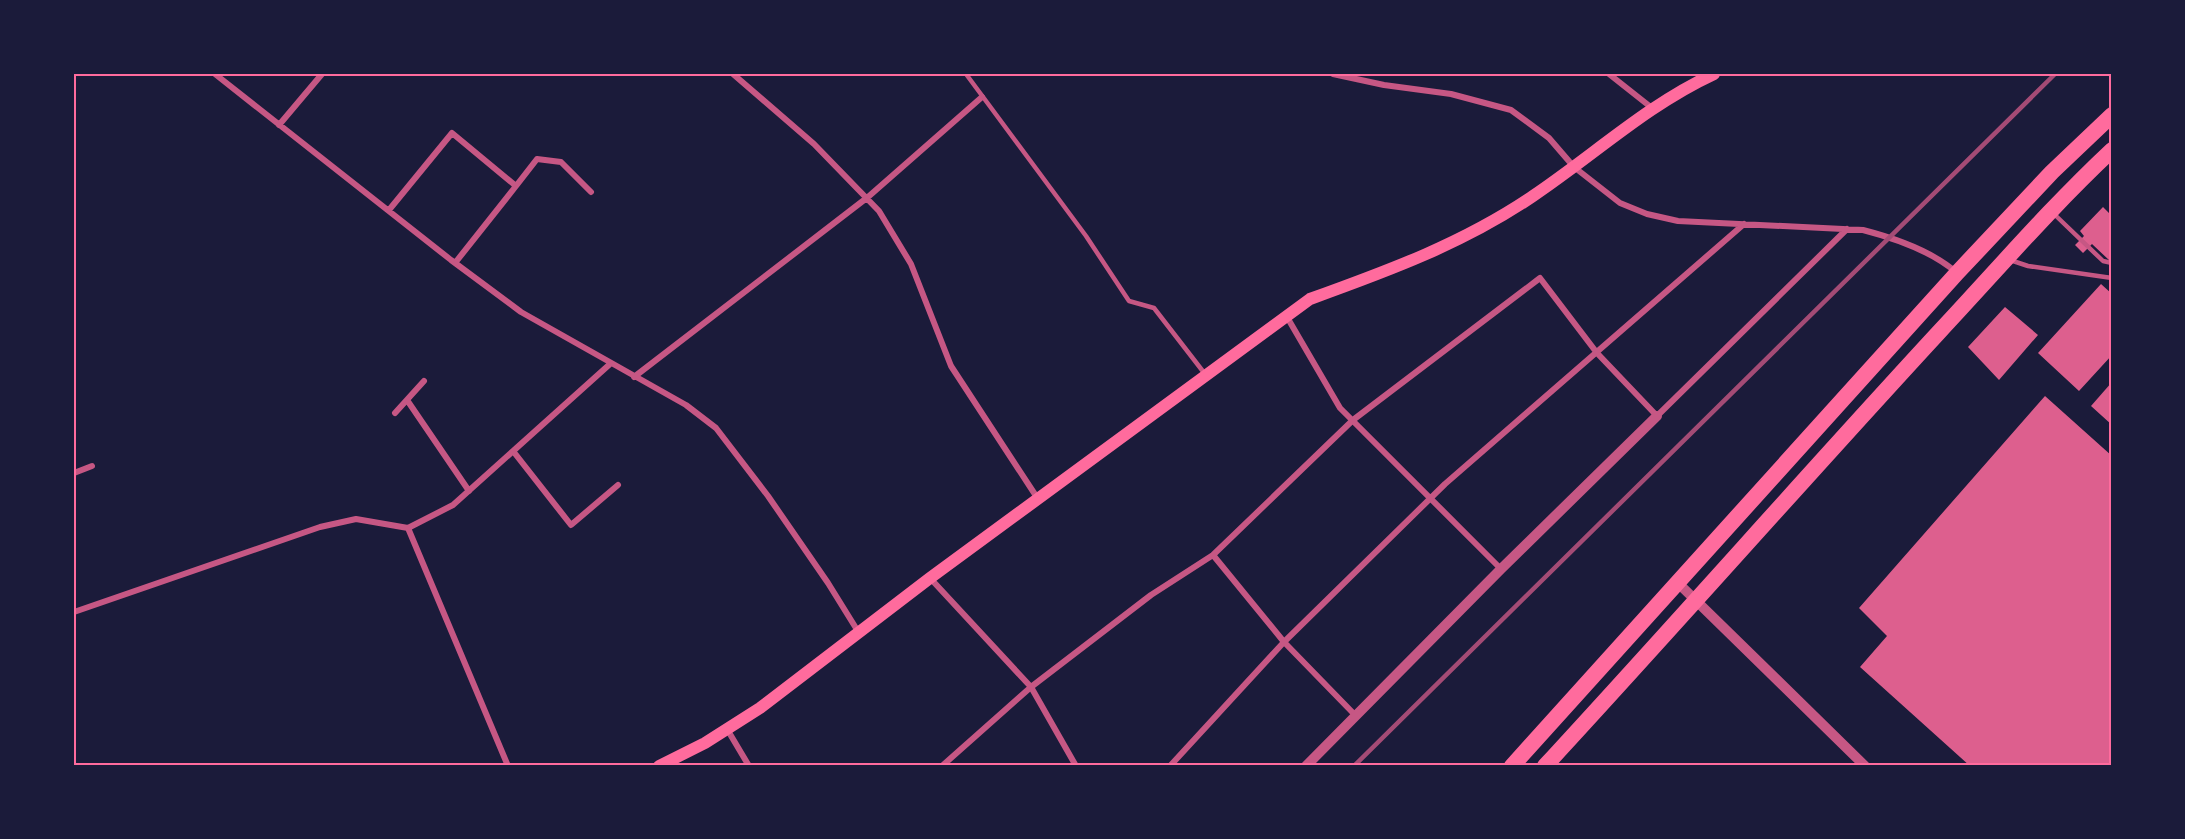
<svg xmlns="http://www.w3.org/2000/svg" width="2185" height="839" viewBox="0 0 2185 839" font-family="'Zilla Slab',serif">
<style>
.building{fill:#dd5f8e}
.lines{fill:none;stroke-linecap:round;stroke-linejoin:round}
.service{stroke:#c65784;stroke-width:4.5}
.minor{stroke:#c65784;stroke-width:6}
.tertiary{stroke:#c65784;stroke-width:10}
.secondary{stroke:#ff6b9d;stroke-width:12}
.trunk{stroke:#ff6b9d;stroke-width:16}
.rail{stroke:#a44b75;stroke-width:4.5}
.neatline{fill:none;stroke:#ff6b9d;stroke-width:2}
</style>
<rect width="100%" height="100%" fill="#1b1b3a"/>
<path class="building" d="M 2103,207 L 2112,216 L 2110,261 L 2092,244 L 2083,253 L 2075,245 L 2084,236 L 2080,231 Z
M 2101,284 L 2112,294 L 2112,355 L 2079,391 L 2038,353 Z
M 2005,307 L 2038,335 L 1999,380 L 1968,347 Z
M 2112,382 L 2112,425 L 2091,406 Z
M 2045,396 L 2112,456 L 2112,766 L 1970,766 L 1860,667 L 1887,636 L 1859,608 Z"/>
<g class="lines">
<path class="service" d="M 966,74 L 1086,236 L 1129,301 L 1154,308 L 1205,374
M 2054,214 L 2103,261 L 2112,263
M 2010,260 L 2028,266 L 2112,278"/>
<path class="minor" d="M 215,74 L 451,260 L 521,312 L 686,405 L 716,428 L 768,496 L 828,583 L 859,633
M 733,74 L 814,144 L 879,211 L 911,264 L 951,366 L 1038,499
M 1333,74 L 1384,85 L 1451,94 L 1511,110 L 1549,138 L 1574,167 L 1620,203 L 1647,214 L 1678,221 L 1863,230 C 1894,238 1932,251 1957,273
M 1609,74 L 1652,108
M 279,125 L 322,74
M 516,186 L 537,159 L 561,162 L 591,192
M 389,210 L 452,133 L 516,186 L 455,263
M 1287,317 L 1340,408 L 1501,569
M 634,377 L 868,197 L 982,97
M 407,400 L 469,491
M 395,413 L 424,381
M 513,451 L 571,525 L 618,485
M 74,473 L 92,466
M 408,528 L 508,766
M 1213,555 L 1284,642 L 1356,716
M 930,578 L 1031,687 L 1076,766
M 74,612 L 320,527 L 356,519 L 408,528 L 453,505 L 610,364
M 727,729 L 749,766
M 942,766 L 1031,687 L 1151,595 L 1213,555 L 1353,420 L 1540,278 L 1597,353 L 1657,416 L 1847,229
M 1170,766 L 1284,642 L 1445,484 L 1744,224"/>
<path class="tertiary" d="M 1678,583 L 1865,766
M 1306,766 L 1501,569 L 1657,416"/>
<path class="secondary" d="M 659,766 L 705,743 L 760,708 L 930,578 L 1310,299 C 1388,271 1464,243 1533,196 C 1594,155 1647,105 1714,74"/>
<path class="trunk" d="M 1512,766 L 1957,273 L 2052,172 L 2112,115
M 1545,766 C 1678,622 1807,475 1940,331 C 1997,270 2051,207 2112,150"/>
<path class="rail" d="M 1354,766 L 2055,74"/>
</g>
<rect width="2185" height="839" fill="none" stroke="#1b1b3a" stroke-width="150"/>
<rect x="75" y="75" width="2035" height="689" class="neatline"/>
</svg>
